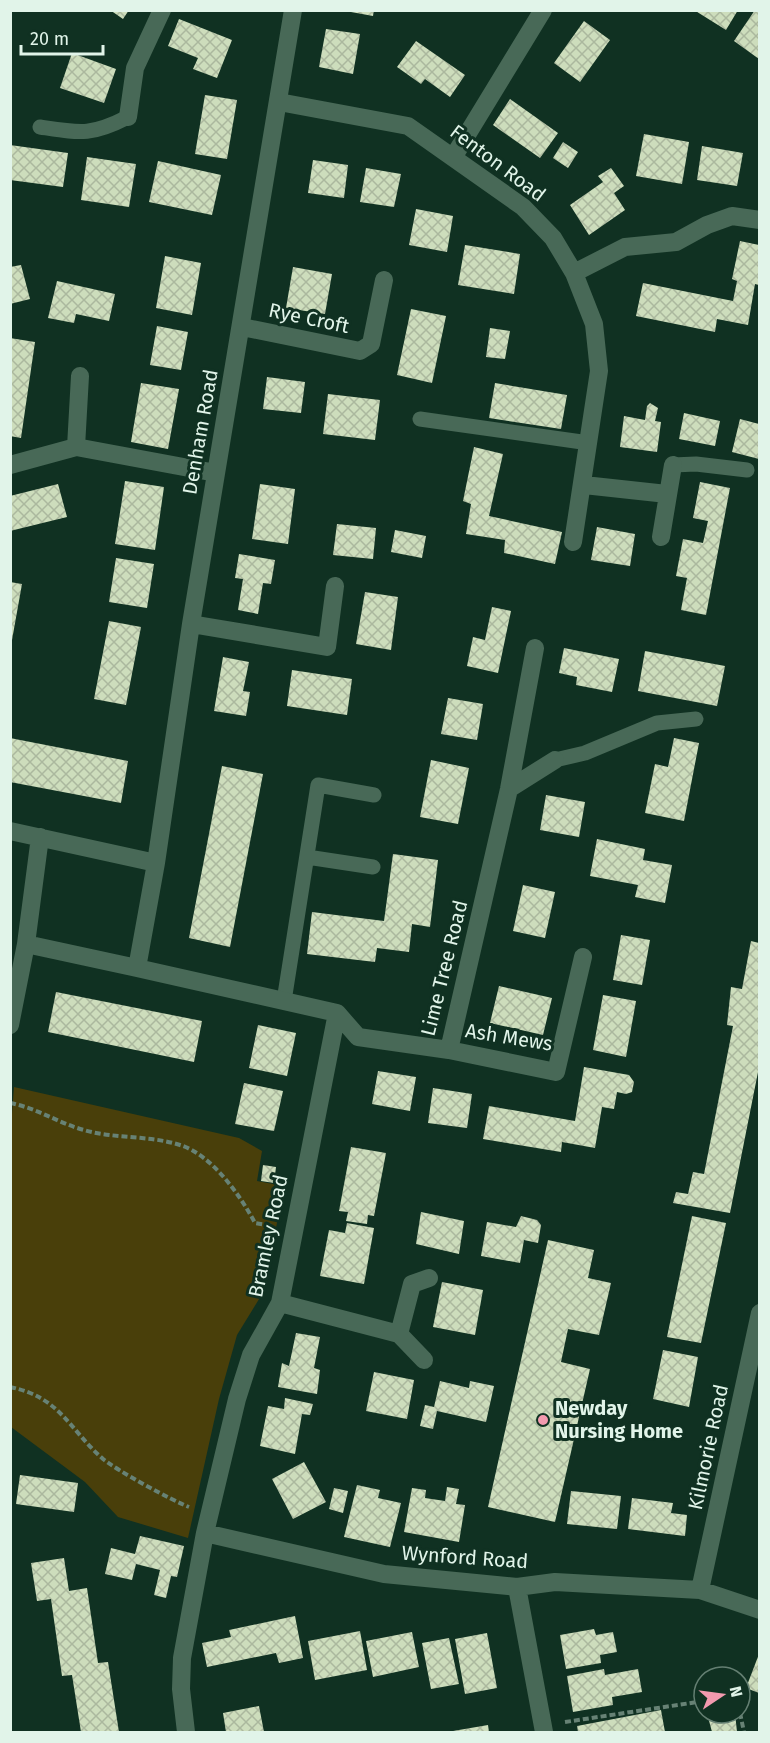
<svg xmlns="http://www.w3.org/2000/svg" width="770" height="1743" viewBox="0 0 770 1743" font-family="'Fira Sans',sans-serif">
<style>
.park{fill:#493f0a}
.building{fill:url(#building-cross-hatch)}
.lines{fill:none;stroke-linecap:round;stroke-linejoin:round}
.path{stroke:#678275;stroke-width:4;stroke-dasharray:6 3;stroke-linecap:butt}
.lane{stroke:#486957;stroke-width:15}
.street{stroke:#486957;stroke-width:18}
.poi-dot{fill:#f29aaf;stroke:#103122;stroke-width:2}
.labels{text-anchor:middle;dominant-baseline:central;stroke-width:6;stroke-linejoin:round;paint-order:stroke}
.street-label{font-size:20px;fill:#e1f4e9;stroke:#103122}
.poi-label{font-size:20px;font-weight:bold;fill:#e1f4e9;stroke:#103122;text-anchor:start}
</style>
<defs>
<pattern id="building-cross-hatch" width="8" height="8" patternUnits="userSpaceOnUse" patternTransform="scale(1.5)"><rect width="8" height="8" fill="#cdddbc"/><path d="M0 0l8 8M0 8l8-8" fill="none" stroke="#abb89e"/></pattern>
</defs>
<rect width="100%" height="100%" fill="#103122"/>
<path class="park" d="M 14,1087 L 239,1138 L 262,1151 L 257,1181 L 284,1186 L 264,1291 L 237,1335 L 219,1399 L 188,1538 L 118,1517 L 85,1482 L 11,1427 L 10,1140 Z"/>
<path class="building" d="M 110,10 L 129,10 L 123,19 Z
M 340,10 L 374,10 L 373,16 Z
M 694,10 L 738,10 L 726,30 Z
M 755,10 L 759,10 L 759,59 L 734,41 Z
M 179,19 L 232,40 L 217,78 L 193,69 L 198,58 L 168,46 Z
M 584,21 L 610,40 L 580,82 L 554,63 Z
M 326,29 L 360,34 L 353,74 L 319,67 Z
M 416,41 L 465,75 L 450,97 L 425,79 L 421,84 L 397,67 Z
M 72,53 L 116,69 L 104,103 L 60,88 Z
M 205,95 L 237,100 L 227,159 L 195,154 Z
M 510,99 L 558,133 L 540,158 L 493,125 Z
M 644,134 L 689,142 L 682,184 L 636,176 Z
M 563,142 L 578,152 L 568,168 L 553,158 Z
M 10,145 L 68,153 L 63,187 L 10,180 Z
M 702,146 L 743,153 L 737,186 L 697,180 Z
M 87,157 L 136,164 L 129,207 L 81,200 Z
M 313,160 L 348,165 L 344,198 L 308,193 Z
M 158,161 L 221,175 L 212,215 L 149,202 Z
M 366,168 L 401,174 L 394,207 L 360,202 Z
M 611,168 L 624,186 L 614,193 L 625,210 L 589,235 L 570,205 L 603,182 L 598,176 Z
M 416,209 L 453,216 L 447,252 L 409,245 Z
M 740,241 L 759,245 L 759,285 L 755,284 L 748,325 L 717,319 L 715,332 L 636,316 L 643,283 L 733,301 L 737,281 L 732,279 Z
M 465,245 L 520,254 L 514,294 L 458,285 Z
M 165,256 L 201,263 L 192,315 L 156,308 Z
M 21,265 L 30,299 L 10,304 L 10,267 Z
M 293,267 L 332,274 L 325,314 L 286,308 Z
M 57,281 L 115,294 L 109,321 L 76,314 L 74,323 L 48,318 Z
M 411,309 L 446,316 L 432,383 L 397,375 Z
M 157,326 L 188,332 L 181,370 L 150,365 Z
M 490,328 L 510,331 L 505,359 L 486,357 Z
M 10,338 L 35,342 L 21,438 L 10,436 Z
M 267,377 L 305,382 L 301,413 L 263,409 Z
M 141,383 L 179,389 L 168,449 L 131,442 Z
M 495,383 L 567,395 L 561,429 L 489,418 Z
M 328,394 L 380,400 L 375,440 L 323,434 Z
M 650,403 L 658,408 L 655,421 L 661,422 L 657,452 L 620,447 L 624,416 L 645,420 L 647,406 Z
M 684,413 L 720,421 L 715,446 L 679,439 Z
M 740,419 L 759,424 L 759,459 L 732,452 Z
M 474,447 L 503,454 L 489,516 L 562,532 L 555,564 L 504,553 L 505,540 L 466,534 L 471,504 L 463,501 Z
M 125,481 L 164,487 L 155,550 L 115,544 Z
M 700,482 L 730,488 L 706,615 L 681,610 L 687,578 L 676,576 L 683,539 L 703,543 L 708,521 L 693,518 Z
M 58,484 L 67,517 L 10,531 L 10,496 Z
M 260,484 L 295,489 L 288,544 L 252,539 Z
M 337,524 L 376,528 L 373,559 L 333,555 Z
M 597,527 L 635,534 L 630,566 L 591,560 Z
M 395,530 L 426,536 L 422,558 L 391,552 Z
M 239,554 L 275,560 L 271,584 L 263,583 L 258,614 L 238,610 L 243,579 L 235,578 Z
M 116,558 L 154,564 L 147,608 L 109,602 Z
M 10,582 L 22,584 L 12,640 L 10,639 Z
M 365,592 L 398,597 L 391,650 L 356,644 Z
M 492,607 L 511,611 L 498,673 L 467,666 L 473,637 L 485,640 Z
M 109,621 L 141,627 L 126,705 L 94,699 Z
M 564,648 L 619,659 L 612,692 L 576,685 L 577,677 L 559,673 Z
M 645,651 L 725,666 L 717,706 L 638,691 Z
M 223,657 L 249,662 L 243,691 L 250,692 L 246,716 L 214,711 Z
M 292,670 L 352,679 L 347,715 L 287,706 Z
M 448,698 L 483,704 L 477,740 L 441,734 Z
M 10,738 L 128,761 L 121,803 L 10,782 Z
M 674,738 L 699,743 L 684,821 L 645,813 L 655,764 L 668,767 Z
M 431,760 L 469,768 L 458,824 L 420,817 Z
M 222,766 L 263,774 L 230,947 L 189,938 Z
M 546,795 L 585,802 L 579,837 L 540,830 Z
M 597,839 L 645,849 L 643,860 L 672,865 L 665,903 L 635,897 L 638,885 L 590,876 Z
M 393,854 L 438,860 L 430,927 L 412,924 L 409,952 L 377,948 L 375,962 L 307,954 L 312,912 L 384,921 Z
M 523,885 L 555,892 L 545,938 L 513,931 Z
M 621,935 L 650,940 L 642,985 L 613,980 Z
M 751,941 L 759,943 L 759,1067 L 730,1213 L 673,1203 L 676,1192 L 688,1194 L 693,1172 L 704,1174 L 733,1026 L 727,1025 L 731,987 L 742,989 Z
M 499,986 L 552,998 L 543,1035 L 490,1023 Z
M 56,992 L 202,1021 L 194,1062 L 48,1032 Z
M 603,995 L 636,1001 L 626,1057 L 593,1050 Z
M 258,1025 L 296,1033 L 287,1076 L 249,1068 Z
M 584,1067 L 629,1075 L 634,1082 L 632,1092 L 626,1094 L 617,1092 L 614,1109 L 602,1107 L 595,1148 L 562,1142 L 561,1152 L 483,1139 L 489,1106 L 575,1121 Z
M 378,1071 L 416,1077 L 410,1111 L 372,1104 Z
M 244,1083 L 283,1091 L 274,1131 L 235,1124 Z
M 433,1088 L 472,1094 L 467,1128 L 428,1123 Z
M 351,1147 L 386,1153 L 374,1216 L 368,1215 L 367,1224 L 346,1221 L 348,1212 L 339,1211 Z
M 263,1165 L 276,1167 L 274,1183 L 261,1181 Z
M 421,1212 L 464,1221 L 459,1254 L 416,1244 Z
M 521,1216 L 537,1220 L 541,1225 L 538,1243 L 524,1240 L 520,1263 L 481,1256 L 487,1222 L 516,1227 Z
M 692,1216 L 726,1223 L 701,1343 L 667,1337 Z
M 347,1223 L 374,1228 L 364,1284 L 320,1276 L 329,1230 L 345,1233 Z
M 548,1240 L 594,1250 L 588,1278 L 611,1283 L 599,1335 L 568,1329 L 561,1362 L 590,1369 L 555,1522 L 488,1507 Z
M 442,1282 L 483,1290 L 475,1335 L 433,1327 Z
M 296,1333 L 320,1337 L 314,1368 L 320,1370 L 317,1394 L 278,1387 L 282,1363 L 289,1366 Z
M 663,1350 L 698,1357 L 689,1407 L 653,1399 Z
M 374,1372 L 414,1380 L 407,1419 L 366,1411 Z
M 440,1381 L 469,1388 L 470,1381 L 494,1386 L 486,1422 L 437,1411 L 433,1429 L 420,1426 L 425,1405 L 434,1407 Z
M 285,1398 L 313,1404 L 310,1415 L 302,1414 L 295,1454 L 260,1446 L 268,1406 L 284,1409 Z
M 304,1462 L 326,1502 L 293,1519 L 272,1479 Z
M 20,1475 L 78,1483 L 74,1512 L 16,1504 Z
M 357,1485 L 380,1490 L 378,1498 L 401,1503 L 390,1547 L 344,1537 Z
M 447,1487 L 459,1489 L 456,1504 L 465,1505 L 459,1542 L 404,1532 L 412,1488 L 426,1490 L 425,1498 L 445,1501 Z
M 334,1488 L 348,1491 L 343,1513 L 329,1509 Z
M 571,1491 L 621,1496 L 617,1529 L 567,1524 Z
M 632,1498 L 673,1503 L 671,1513 L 687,1515 L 685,1536 L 628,1529 Z
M 140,1536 L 184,1546 L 177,1577 L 171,1576 L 166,1598 L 154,1595 L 160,1570 L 136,1564 L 132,1580 L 105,1574 L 111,1548 L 135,1554 Z
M 64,1558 L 69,1591 L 87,1588 L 98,1663 L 108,1662 L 119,1732 L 81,1732 L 72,1675 L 62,1676 L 51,1599 L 37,1601 L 31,1563 Z
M 295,1616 L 303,1658 L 279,1663 L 276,1653 L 207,1667 L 202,1643 L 231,1637 L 229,1630 Z
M 594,1629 L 596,1635 L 613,1632 L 617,1652 L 600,1655 L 601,1663 L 566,1669 L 560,1635 Z
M 360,1631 L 367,1670 L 315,1680 L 308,1641 Z
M 412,1632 L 419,1667 L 373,1677 L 366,1641 Z
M 487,1633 L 497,1688 L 465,1694 L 455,1639 Z
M 449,1638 L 459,1684 L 431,1689 L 422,1643 Z
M 759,1654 L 759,1693 L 746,1688 Z
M 604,1669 L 605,1675 L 638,1669 L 642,1692 L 612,1697 L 613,1705 L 573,1712 L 567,1676 Z
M 259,1706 L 264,1732 L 226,1732 L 223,1713 Z
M 661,1710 L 665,1732 L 578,1732 L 577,1726 Z
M 707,1713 L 735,1713 L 737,1732 L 712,1732 Z
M 488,1725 L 489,1732 L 453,1732 L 453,1731 Z"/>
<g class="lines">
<path class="path" d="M 10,1103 C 37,1108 58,1123 84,1130 C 114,1139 149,1135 180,1145 C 212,1155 240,1195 255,1223 L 273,1226
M 10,1387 C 60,1397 69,1429 103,1459 C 116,1470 173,1501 189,1507
M 740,1713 L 744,1732
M 565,1722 L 704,1701"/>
<path class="lane" d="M 40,127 C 80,133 91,136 128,117
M 420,419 L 589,443
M 673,465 L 696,464 L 747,470
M 555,760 L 585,753 L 657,723 L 696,719
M 307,857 L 373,867
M 284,1001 L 318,785 L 374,795"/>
<path class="street" d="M 279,102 L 408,126 L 523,207 L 553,238 L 574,273 L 594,324 L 599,371 L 573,542
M 128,117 L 135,68 L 162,10
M 454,156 L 543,10
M 574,273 L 625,247 L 676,242 L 707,225 L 732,216 L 760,220
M 242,327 L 360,351 L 371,344 L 384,280
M 76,447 L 80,376
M 10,465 L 76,447 L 216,473
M 584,485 L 667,494
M 661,537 L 673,465
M 191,624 L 327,647 L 335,586
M 509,789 L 555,760
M 10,831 L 156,863 L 137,968 L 26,944 L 40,837
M 156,863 L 191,624 L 293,10
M 137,968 L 337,1013 L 358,1037 L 449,1050 L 509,789 L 535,648
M 10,1025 L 26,944
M 449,1050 L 556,1072 L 583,957
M 280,1303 L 399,1334
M 424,1360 L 399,1334 L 412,1284 L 429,1278
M 205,1533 L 384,1574 L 517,1587 L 555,1582 L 700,1590 L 760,1610
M 517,1587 L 544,1732
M 700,1590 L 760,1313
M 186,1732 L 181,1689 L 182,1658 L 205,1533 L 237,1399 L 251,1355 L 280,1303 L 337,1013"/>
</g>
<circle class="poi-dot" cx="543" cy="1420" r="6"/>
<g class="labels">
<g class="street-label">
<text transform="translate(498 163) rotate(37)">Fenton Road</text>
<text transform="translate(309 318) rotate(12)">Rye Croft</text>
<text transform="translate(200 432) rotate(-80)">Denham Road</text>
<text transform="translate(444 968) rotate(-76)">Lime Tree Road</text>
<text transform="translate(509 1037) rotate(9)">Ash Mews</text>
<text transform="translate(268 1236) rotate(-78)">Bramley Road</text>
<text transform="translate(708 1447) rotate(-78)">Kilmorie Road</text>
<text transform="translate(465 1557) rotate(4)">Wynford Road</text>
</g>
<g class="poi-label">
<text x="555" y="1408">Newday<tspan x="555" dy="23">Nursing Home</tspan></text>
</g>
</g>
<rect width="770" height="1743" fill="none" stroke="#e1f4e9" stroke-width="24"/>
<g transform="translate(722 1695) rotate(77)"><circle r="28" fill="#103122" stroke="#647f72" stroke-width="1.5"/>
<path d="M0-4.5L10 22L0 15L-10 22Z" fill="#f29aaf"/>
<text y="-9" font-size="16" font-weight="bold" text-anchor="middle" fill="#e1f4e9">N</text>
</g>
<path d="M21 45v9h82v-9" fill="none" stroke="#e1f4e9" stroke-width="3"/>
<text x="30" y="45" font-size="18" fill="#e1f4e9" stroke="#103122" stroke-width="4.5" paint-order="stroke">20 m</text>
</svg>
